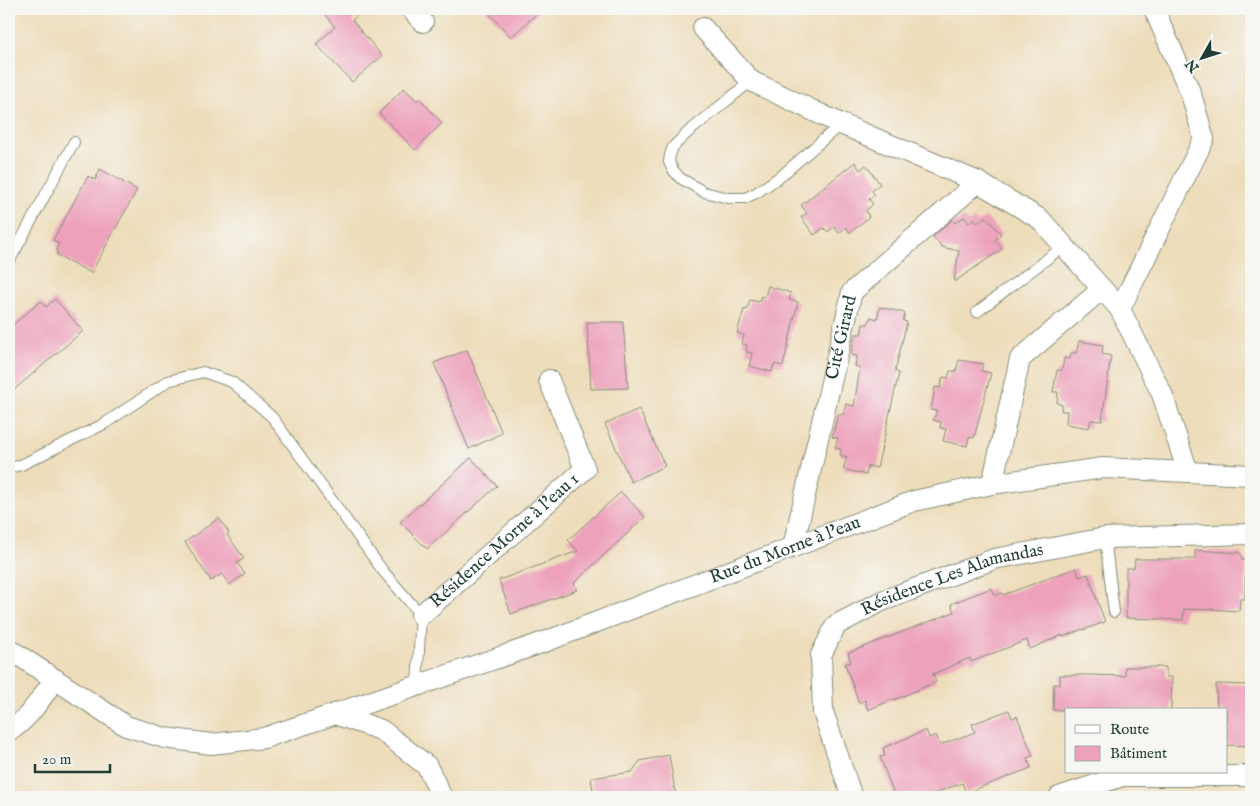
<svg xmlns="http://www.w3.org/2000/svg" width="1260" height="806" viewBox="0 0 1260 806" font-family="'IM FELL English',serif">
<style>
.building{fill:#eda1bb}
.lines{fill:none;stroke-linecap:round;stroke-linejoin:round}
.service-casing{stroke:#868d78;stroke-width:12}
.minor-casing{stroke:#868d78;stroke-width:22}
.service{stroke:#fff;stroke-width:10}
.minor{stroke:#fff;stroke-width:20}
.labels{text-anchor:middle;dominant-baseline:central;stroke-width:4;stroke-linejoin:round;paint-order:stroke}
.street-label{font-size:18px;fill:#1f3d34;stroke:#f6f6f2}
</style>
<rect width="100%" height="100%" fill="#f6f6f2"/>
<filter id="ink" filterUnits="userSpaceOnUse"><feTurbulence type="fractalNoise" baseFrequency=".02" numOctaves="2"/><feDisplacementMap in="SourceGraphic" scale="10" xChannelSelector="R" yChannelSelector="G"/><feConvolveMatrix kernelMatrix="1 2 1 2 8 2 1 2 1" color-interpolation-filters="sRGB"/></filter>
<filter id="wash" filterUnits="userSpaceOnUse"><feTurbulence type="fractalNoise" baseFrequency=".0096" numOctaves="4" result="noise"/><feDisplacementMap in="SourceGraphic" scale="20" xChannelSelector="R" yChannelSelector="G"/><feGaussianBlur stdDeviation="1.12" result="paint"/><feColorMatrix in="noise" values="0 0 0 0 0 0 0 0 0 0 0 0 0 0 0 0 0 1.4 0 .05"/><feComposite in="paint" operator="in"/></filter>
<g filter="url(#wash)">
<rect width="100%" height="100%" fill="#edb"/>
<g id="blocks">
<path class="building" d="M 320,9 L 365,9 L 352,20 L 382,56 L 352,82 L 316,44 L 335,27 Z
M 485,9 L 542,9 L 511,37 Z
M 404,88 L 417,101 L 419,98 L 442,123 L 415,150 L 379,113 Z
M 855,162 L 860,170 L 866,165 L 880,184 L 872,191 L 875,195 L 869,199 L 873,204 L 866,211 L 869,217 L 850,233 L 846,227 L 839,233 L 834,227 L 828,232 L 824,228 L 814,235 L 801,217 L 807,213 L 801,205 Z
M 100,169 L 137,190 L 91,273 L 57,255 L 57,247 L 59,244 L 53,240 L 88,176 L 95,180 Z
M 964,217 L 969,223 L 974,218 L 977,223 L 986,217 L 1001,234 L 995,240 L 1002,249 L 954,282 L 959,251 L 942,247 L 933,237 L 952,220 L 955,223 Z
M 768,286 L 791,293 L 789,300 L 798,302 L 783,366 L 774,364 L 772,372 L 749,366 L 752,353 L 746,352 L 747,345 L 742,344 L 744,335 L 737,333 L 744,309 L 747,310 L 750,300 L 759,302 L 761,296 L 765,297 Z
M 55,299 L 83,331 L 9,394 L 9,328 L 41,301 L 46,307 Z
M 880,307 L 905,313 L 903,321 L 907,322 L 895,371 L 899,373 L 877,468 L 868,466 L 866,475 L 843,469 L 847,457 L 840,455 L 841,449 L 835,448 L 838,438 L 832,437 L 838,414 L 843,415 L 846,404 L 854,406 L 860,368 L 855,366 L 857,356 L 851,355 L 855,334 L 861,334 L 863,324 L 868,324 L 871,317 L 877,319 Z
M 587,322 L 623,322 L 628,388 L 591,389 Z
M 1079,341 L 1103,345 L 1102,354 L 1111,356 L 1102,421 L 1091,420 L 1089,428 L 1066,424 L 1067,411 L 1061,411 L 1062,405 L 1057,403 L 1058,392 L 1053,392 L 1057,370 L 1062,370 L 1064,358 L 1070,359 L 1071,353 L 1076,353 Z
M 467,350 L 502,433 L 469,449 L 434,363 Z
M 959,360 L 983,364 L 981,371 L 991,373 L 974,438 L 969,437 L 967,446 L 943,441 L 946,429 L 940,428 L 941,422 L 933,420 L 937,411 L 931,410 L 935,387 L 940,388 L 943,377 L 948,378 L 950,371 L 956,371 Z
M 639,409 L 665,466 L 631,482 L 605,424 Z
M 471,458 L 497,486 L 427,549 L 400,522 Z
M 621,492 L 645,517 L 574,583 L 577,590 L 511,614 L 499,580 L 578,551 L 568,540 Z
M 219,518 L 229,533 L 227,535 L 244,558 L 237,563 L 245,574 L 229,585 L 222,574 L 211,581 L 185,542 Z
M 1195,550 L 1241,553 L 1242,560 L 1246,560 L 1245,599 L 1240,599 L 1239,611 L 1208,609 L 1208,610 L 1184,609 L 1183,620 L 1126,618 L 1126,568 L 1134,568 L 1135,559 L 1195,559 Z
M 1076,568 L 1079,577 L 1088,574 L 1105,622 L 1083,630 L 1083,629 L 1062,637 L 1062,635 L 1030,649 L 1027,640 L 971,662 L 970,658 L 933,674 L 936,682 L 894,700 L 894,699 L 868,710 L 865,700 L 859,703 L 845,664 L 851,662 L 848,653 L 954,612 L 951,604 L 968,597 L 992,588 L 995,596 L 1002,593 L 1003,595 Z
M 1125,667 L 1166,667 L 1166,677 L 1172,677 L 1171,710 L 1053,710 L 1054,684 L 1060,684 L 1060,675 L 1088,675 L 1125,676 Z
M 1216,684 L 1251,685 L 1251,746 L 1226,745 L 1226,710 L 1217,710 Z
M 1009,710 L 1012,718 L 1017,716 L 1033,756 L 1027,758 L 1031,768 L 966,793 L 962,783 L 925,797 L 895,797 L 880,757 L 885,756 L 883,748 L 926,730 L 929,738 L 936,735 L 940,745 L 975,732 L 972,724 Z
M 669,755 L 676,797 L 594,797 L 591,778 L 632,772 L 640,761 Z"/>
</g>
</g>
<g filter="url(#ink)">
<use href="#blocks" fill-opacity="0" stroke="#868d78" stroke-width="1"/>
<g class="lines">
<g class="service-casing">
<path id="service" d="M 751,81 L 686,134 L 673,147 L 670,155 L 669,162 L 673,170 L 680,178 L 704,192 L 728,198 L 745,198 L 756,193 L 781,176 L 841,124
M 9,262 L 74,142
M 977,312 L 1064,246
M 9,468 L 21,465 L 104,424 L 168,381 L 203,372 L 232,382 L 272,417 L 383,571 L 421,615 L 417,685
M 1105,538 L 1114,612"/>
</g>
<g class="minor-casing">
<g id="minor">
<path d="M 411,9 L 423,22"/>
<path d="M 703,28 L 751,81 L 841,124 L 978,182 L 1040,219 L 1120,309 L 1162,394 L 1188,472"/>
<path d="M 1120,309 L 1204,139 L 1191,94 L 1154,9"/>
<path d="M 992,484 L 1020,359 L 1102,289"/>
<path id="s1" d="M 793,547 L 852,292 L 978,182"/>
<path id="s2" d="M 421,615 L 585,469 L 549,380"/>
<path d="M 9,649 L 126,726 L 165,738 L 211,744 L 264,738 L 335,714 L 381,730 L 427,766 L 442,797"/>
<path id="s3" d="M 335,714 L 547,641 L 914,501 L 992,484 L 1103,468 L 1251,475"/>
<path d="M 9,731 C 29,719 41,698 55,679"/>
<path id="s4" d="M 852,797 L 823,712 L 821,655 L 836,625 L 882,601 L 994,559 L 1105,538 L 1251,534"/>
<path d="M 1059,797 L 1122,776 L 1251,776"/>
</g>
</g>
<use href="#service" class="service"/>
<use href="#minor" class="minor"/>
</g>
</g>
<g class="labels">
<g class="street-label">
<text stroke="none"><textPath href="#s1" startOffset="215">Cité Girard</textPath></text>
<text stroke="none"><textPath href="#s2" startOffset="112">Résidence Morne à l'eau 1</textPath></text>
<text stroke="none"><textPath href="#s3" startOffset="479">Rue du Morne à l'eau</textPath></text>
<text stroke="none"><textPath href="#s4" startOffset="306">Résidence Les Alamandas</textPath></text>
</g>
</g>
<rect width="1260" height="806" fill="none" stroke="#f6f6f2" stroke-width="30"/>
<rect x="1065" y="708" width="162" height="65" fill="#f6f6f2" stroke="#a0aca6"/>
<rect x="1075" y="725" width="25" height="8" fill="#ffffff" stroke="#a0aca6"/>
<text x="1110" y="734" font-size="15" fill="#1f3d34">Route</text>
<rect x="1075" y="746" width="25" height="15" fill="#eda1bb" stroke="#a0aca6"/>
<text x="1110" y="758" font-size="15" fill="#1f3d34">Bâtiment</text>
<g transform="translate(1202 58) rotate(231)" stroke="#f6f6f2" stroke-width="4" paint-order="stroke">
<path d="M0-4L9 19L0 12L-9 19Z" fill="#1f3d34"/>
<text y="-8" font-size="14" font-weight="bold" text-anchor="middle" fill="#1f3d34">N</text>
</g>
<path d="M35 764v8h75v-8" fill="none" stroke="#1f3d34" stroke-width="2.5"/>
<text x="42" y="764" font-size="15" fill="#1f3d34" stroke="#f6f6f2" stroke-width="4" paint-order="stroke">20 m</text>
</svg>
